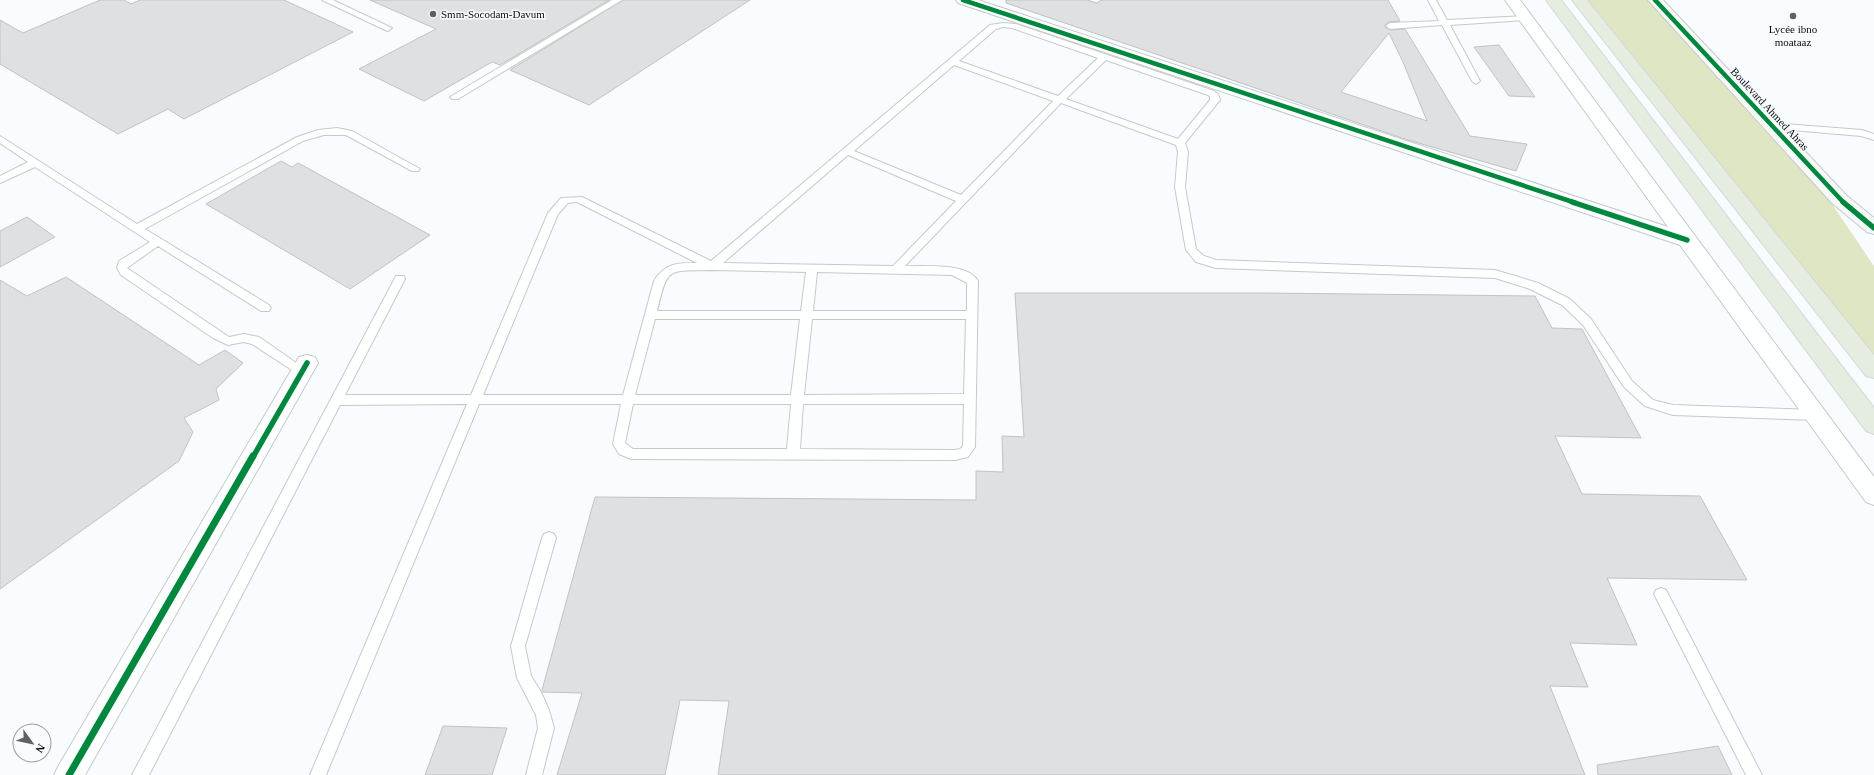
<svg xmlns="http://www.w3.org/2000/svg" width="1874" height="775" viewBox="0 0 1874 775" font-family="Georgia,serif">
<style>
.green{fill:#dfe6c3}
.building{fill:#dee0e2;stroke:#c0c2c4;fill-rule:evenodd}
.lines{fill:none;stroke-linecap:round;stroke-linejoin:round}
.lane-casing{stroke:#c6c9ca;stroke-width:2}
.street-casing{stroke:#c6c9ca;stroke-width:2}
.secondary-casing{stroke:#c6c9ca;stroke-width:2}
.highway-casing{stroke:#d5d7d8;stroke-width:2}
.lane{fill:#feffff;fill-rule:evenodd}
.street{fill:#feffff;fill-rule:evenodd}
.secondary{fill:#f6f9f6;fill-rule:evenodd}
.highway{fill:#e5ede1;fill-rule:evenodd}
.cycleway-far2-casing{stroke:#f8fcff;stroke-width:6}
.cycleway-far1-casing{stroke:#f8fcff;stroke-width:8}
.cycleway-casing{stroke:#f8fcff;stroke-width:10}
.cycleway-far2{stroke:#00873e;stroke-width:4.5}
.cycleway-far1{stroke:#00873e;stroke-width:5.5}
.cycleway{stroke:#00873e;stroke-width:7}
.poi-dot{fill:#5e6062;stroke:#f8fcff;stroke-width:1.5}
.labels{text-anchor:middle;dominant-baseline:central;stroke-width:3;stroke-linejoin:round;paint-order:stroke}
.far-poi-label{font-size:11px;fill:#0a0c0e;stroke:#f8fcff;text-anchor:start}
.far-street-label{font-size:11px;fill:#0a0c0e;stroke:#f8fcff}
</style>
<rect width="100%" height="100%" fill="#f9fcfe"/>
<path class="green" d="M 1579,0 L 1653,0 L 1813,176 L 1874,266 L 1874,370 Z"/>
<path class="building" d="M 100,0 L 124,0 L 131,4 L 140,0 L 284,0 L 353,32 L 184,119 L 168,109 L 118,134 L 0,64 L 0,20 L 23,33 Z
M 370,0 L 609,0 L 500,65 L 492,62 L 424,101 L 359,69 L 436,29 Z
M 623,0 L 750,0 L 589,105 L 510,70 Z
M 1006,0 L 1087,0 L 1097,3 L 1101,0 L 1388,0 L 1400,21 L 1389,22 L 1385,25 L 1385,27 L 1390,30 L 1405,29 L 1470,136 L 1527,144 L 1516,171 L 1408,140 L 1006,3 ZM 1389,33 L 1403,62 L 1427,121 L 1341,92 Z
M 1499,45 L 1535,97 L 1509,96 L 1474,47 Z
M 281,161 L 292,167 L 298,163 L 430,235 L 350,289 L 206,204 Z
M 27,217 L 55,237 L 0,267 L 0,231 Z
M 66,277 L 199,365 L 225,350 L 243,363 L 216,389 L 219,400 L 184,418 L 193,432 L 179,461 L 0,589 L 0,280 L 27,296 Z
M 1015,293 L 1266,293 L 1535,296 L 1552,328 L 1582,329 L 1641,438 L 1555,436 L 1582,494 L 1700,496 L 1747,580 L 1607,578 L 1637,645 L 1570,643 L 1588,687 L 1550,686 L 1585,775 L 718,775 L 729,701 L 680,700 L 665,775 L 557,775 L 582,693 L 543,692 L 542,690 L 595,497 L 976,500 L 976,471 L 1003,472 L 1002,436 L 1024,437 Z
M 443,726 L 507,728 L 492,775 L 425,775 Z
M 1718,746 L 1732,775 L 1598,775 L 1597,765 Z"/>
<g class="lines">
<g class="lane-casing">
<path id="lane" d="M 322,0 L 333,0 L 392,28 L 388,31 L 385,30 Z
M 612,0 L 622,0 L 458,99 L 452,99 L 450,97 Z
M 1428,0 L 1436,0 L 1447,20 L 1526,16 L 1530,18 L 1526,20 L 1450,25 L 1480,81 L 1476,84 L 1472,81 L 1442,25 L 1390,29 L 1386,26 L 1390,23 L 1439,21 Z
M 1003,23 L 1016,24 L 1214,91 L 1218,94 L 1220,100 L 1185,143 L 1188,152 L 1185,187 L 1196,249 L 1204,256 L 1216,260 L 1495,270 L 1538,283 L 1570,299 L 1591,319 L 1632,381 L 1653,400 L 1673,405 L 1816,410 L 1820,412 L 1822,415 L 1820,418 L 1816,420 L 1673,415 L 1645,406 L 1624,387 L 1583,325 L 1562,305 L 1530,289 L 1495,278 L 1216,268 L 1196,262 L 1186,250 L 1175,187 L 1178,152 L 1176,145 L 1061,103 L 905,266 C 924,267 967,262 978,281 L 975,447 L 968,457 L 955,460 L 631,459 L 619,454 L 613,444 L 621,404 L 479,404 L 326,775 L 310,775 L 467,404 L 340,405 L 149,775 L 132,775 L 396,276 L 404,276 L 405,279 L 345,395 L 471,395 L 548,213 L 561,198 L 582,197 L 711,261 L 990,25 ZM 1003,27 L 1012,28 L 1098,58 L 1058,96 L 959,61 L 996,29 ZM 1106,60 L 1208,95 L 1210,97 L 1210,100 L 1178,139 L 1066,99 ZM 954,65 L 1053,101 L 961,195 L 854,151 ZM 848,155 L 956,201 L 893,266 L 723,263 ZM 577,202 L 697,263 C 677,263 665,263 654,281 L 623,395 L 483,395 L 558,214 L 568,203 ZM 712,270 L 806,272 L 801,311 L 657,311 C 668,266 667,271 712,270 ZM 817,272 L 952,275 L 967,283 L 967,311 L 813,311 ZM 655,319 L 800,319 L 791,395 L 635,395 ZM 812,319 L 966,319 L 964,394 L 804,395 ZM 633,404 L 791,404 L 787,449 L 633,449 L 625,443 ZM 803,404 L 964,404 L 963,446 L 960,449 L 955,450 L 800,449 Z
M 1772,123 L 1862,130 L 1874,134 L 1874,140 L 1861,136 L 1769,128 L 1767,126 L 1769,124 Z
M 337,128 L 352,131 L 420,169 L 418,171 L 412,171 L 346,135 L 324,135 L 303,141 L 145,229 L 269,305 L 271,308 L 269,311 L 261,311 L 158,246 L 127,268 L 229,337 L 244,334 L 259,337 L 305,369 L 307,372 L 305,375 L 301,376 L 252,344 L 244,342 L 228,345 L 213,338 L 121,275 L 117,268 L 119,261 L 150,242 L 35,167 L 0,183 L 0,176 L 28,162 L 0,143 L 0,136 L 137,224 L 297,137 L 318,130 Z
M 549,532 L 554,534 L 556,538 L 525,646 L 531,676 L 541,692 L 549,710 L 554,728 L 542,775 L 526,775 L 538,728 L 536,715 L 517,678 L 511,646 L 542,538 L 544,534 Z
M 1661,588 L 1666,590 L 1762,775 L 1746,775 L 1654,594 L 1656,590 Z"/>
</g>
<g class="street-casing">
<path id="street" d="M 956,0 L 978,0 L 1668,227 L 1505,0 L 1520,0 L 1874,477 L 1874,505 L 1866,502 L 1680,245 L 958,3 Z
M 307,355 L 315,357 L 318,363 L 85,775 L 54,775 L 59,765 L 299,357 Z"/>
</g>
<g class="secondary-casing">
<path id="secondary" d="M 1648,0 L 1663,0 L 1846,195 L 1874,218 L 1874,234 L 1867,232 L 1832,203 Z"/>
</g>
<g class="highway-casing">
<path id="highway" d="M 1546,0 L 1561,0 L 1874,408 L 1874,434 L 1866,431 Z
M 1572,0 L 1587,0 L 1874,355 L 1874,378 L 1866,376 Z"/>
</g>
<use href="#lane" class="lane"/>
<use href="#street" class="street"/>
<use href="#secondary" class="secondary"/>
<use href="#highway" class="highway"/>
<g class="cycleway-far2-casing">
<path id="cycleway-far2" d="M 963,0 L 1576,203
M 1655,0 L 1844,203"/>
</g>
<g class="cycleway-far1-casing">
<path id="cycleway-far1" d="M 1572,202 L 1687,240
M 1843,202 L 1874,228
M 253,457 L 307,363"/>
</g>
<g class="cycleway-casing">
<path id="cycleway" d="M 69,775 L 253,456"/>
</g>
<use href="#cycleway-far2" class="cycleway-far2"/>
<use href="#cycleway-far1" class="cycleway-far1"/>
<use href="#cycleway" class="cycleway"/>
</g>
<g class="poi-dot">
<circle cx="433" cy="14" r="4"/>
<circle cx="1793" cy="16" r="4"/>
</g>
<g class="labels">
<g class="far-poi-label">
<text x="441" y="14">Smm-Socodam-Davum</text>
<text x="1793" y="29" text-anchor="middle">Lycée ibno<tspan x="1793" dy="13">moataaz</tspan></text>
</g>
<g class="far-street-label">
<text transform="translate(1770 109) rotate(47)">Boulevard Ahmed Ahras</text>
</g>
</g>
<g transform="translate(32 743) rotate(123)"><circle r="19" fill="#f8fcff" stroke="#999c9f"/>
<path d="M0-3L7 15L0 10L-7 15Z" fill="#5e6062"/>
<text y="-6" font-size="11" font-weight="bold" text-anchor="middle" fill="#0a0c0e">N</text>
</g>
</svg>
